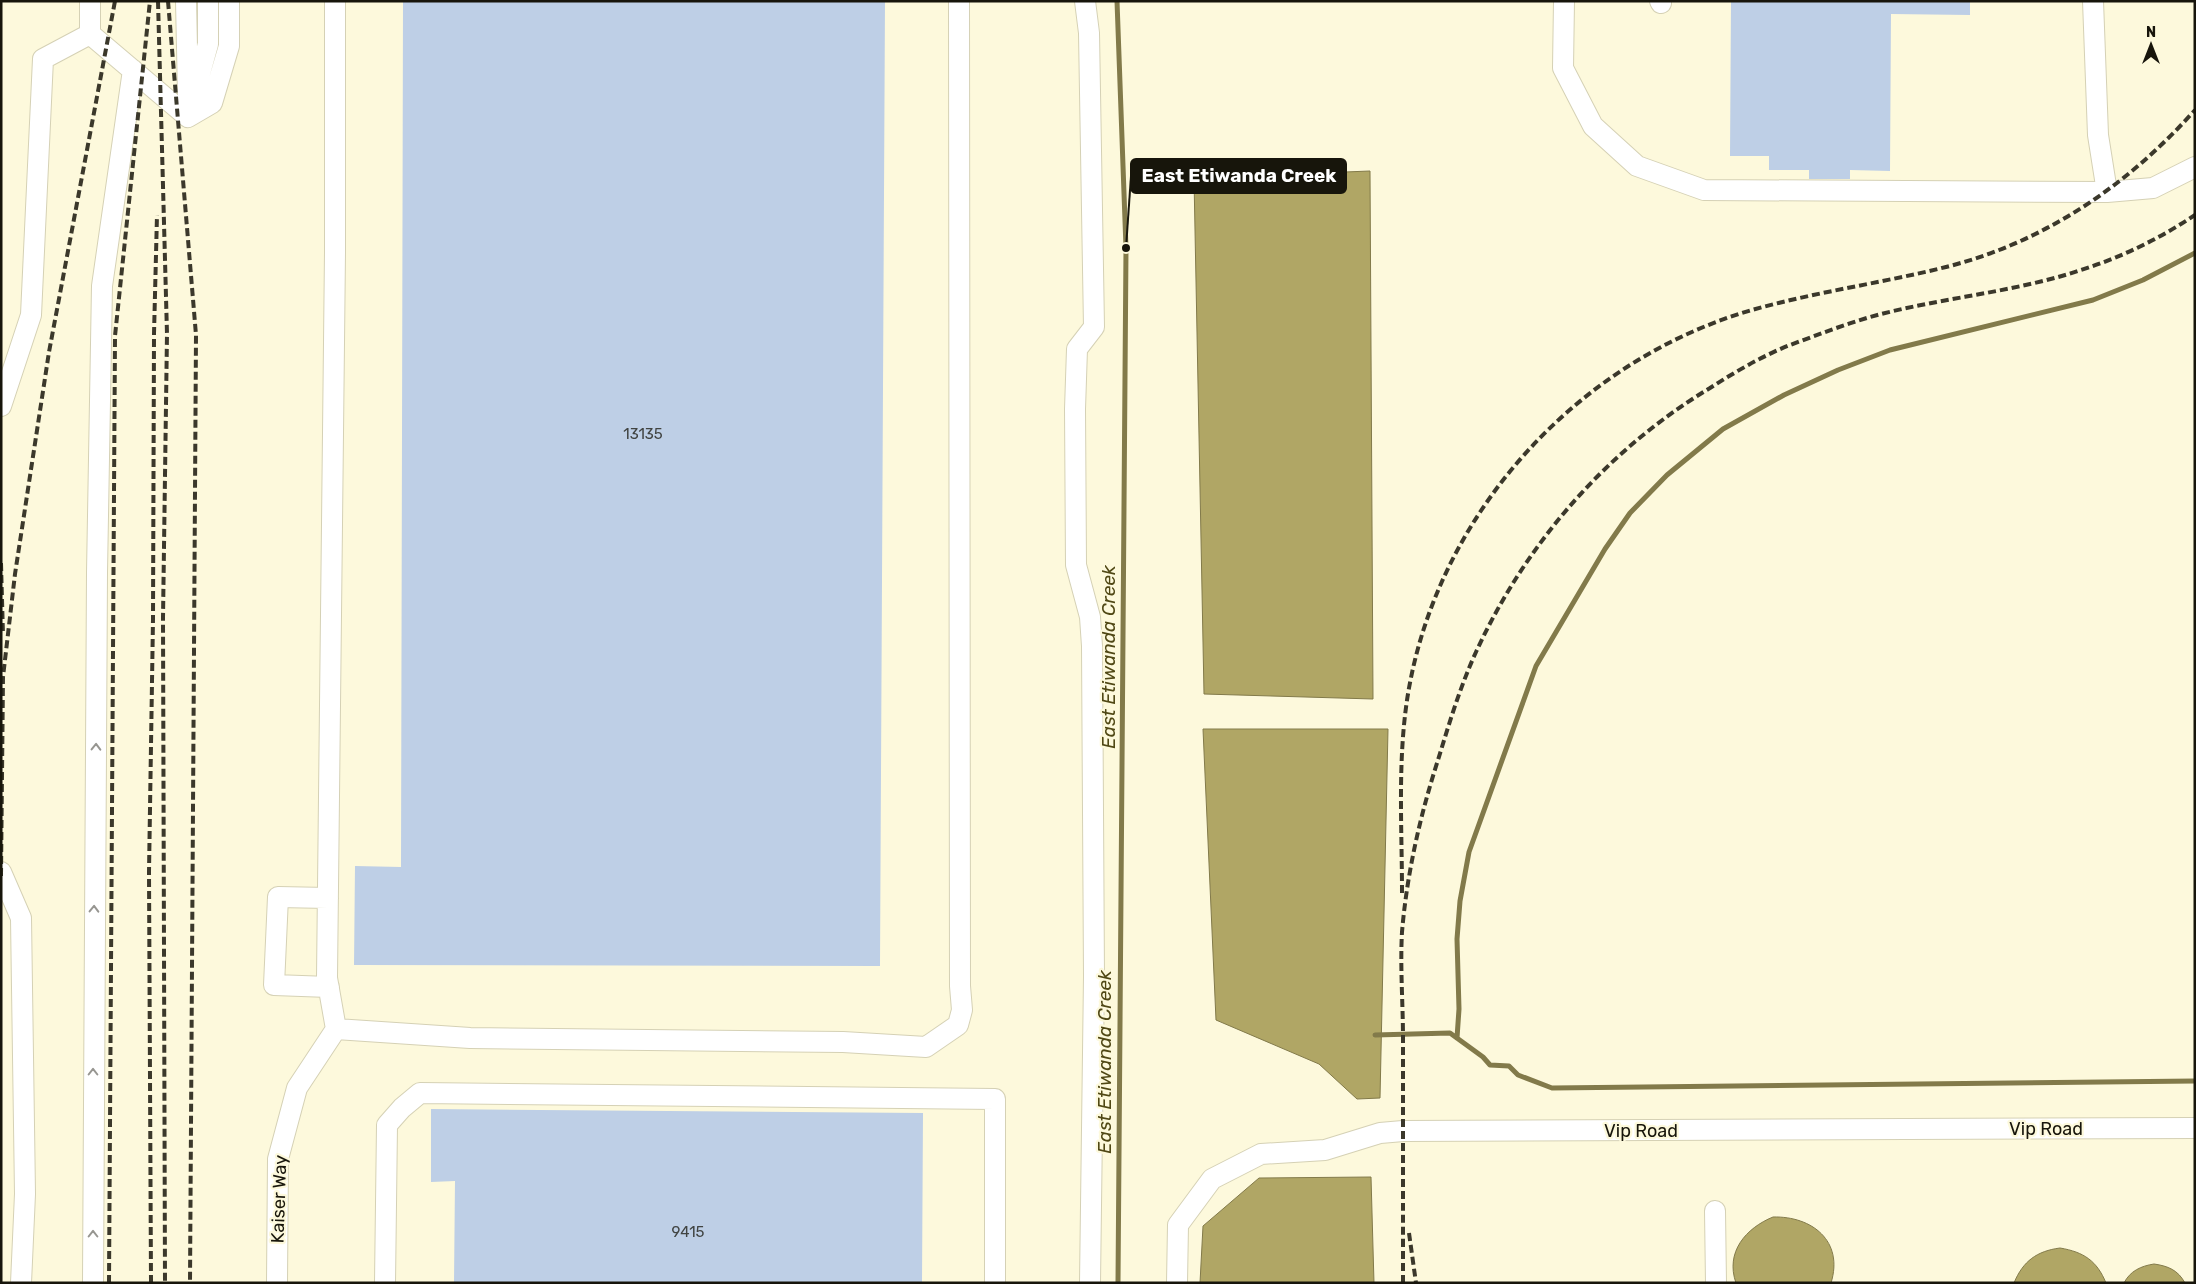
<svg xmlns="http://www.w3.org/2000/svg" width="2196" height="1284" viewBox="0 0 2196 1284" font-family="Rubik,sans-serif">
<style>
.water{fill:#b0a665;stroke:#827a4a}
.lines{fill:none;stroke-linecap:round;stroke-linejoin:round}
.stream{stroke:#827a4a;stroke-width:5}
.building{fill:#becfe6}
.minor-casing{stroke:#d5d1b5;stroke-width:22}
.minor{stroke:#fff;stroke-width:20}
.rail{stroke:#3b382b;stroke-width:4;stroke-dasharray:8 4;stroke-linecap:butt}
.oneway{stroke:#979691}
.labels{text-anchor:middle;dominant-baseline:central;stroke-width:4.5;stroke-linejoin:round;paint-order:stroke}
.number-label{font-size:15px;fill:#414442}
.street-label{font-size:18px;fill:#17150b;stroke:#fdf9dc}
.water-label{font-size:19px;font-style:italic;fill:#504815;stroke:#fdf9dc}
.leader{fill:none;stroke:#17150b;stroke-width:2}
.callout-dot{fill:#17150b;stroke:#fdf9dc;stroke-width:2}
.callout{fill:#17150b;stroke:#17150b;stroke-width:2}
.callout-label{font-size:19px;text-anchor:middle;font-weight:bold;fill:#fff}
</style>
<rect width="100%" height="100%" fill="#fdf9dc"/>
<path class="water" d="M 1370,171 L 1373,699 L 1204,694 L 1194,178 Z
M 1203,729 L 1388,729 L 1380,1098 L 1357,1099 L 1319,1064 L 1216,1020 Z
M 1371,1177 L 1374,1283 L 1200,1283 L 1203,1226 L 1259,1178 Z
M 1773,1217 C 1812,1216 1844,1241 1831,1283 L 1736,1283 C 1725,1252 1746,1228 1773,1217 Z
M 2060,1248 C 2084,1252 2097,1261 2106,1283 L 2014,1283 C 2023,1261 2037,1251 2060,1248 Z
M 2154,1264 C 2168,1266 2178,1270 2185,1283 L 2124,1283 C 2130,1271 2141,1266 2154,1264 Z"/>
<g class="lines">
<path class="stream" d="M 1117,1 L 1126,248 L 1118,1283
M 1375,1035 L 1450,1033 L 1483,1057 L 1490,1065 L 1509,1066 L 1518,1075 L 1552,1088 L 2195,1081
M 1457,1038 L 1459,1009 L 1457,939 L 1460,901 L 1469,852 L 1536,666 L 1605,549 L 1630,513 L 1667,475 L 1723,429 L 1784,395 L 1838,370 L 1890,350 L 2093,300 L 2143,280 L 2195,253"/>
</g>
<path class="building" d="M 403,1 L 885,1 L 880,966 L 354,965 L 355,866 L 401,867 Z
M 1731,1 L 1970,1 L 1970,15 L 1891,14 L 1890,171 L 1850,170 L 1850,179 L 1809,179 L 1809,170 L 1769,170 L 1769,156 L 1730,156 Z
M 431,1109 L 923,1113 L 922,1283 L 454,1283 L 455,1181 L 431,1182 Z"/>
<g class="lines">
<g class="minor-casing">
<path id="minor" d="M 186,1 L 188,95
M 335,1 L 335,252 L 327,978 L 336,1029
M 1085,1 L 1089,33 L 1094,327 L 1077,349 L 1075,409 L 1076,565 L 1090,617 L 1092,646 L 1094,976 L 1090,1283
M 1564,1 L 1563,68 L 1593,126 L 1637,166 L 1704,190 L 2107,192 L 2153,188 L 2195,167
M 1660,1 L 1661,3
M 2093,1 L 2098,135 L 2107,192
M 90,34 L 188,117 L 212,103 L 229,46 L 229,1
M 188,117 L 208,44 L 208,1
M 1,406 L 31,315 L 43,59 L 90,34 L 90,1
M 1,872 L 21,918 L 25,1194 L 21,1283
M 328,898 L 278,897 L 274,985 L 329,987
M 1715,1211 L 1716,1283
M 93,1283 L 97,573 L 102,286 L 133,70
M 277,1283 L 278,1159 L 297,1088 L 336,1029 L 470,1038 L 843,1042 L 926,1047 L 958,1025 L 962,1010 L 960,986 L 959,1
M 385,1283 L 387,1125 L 402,1108 L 420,1093 L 995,1099 L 995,1283
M 1177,1283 L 1178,1225 L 1212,1179 L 1261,1154 L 1325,1150 L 1380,1133 L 1403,1131 L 2195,1128"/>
</g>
<use href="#minor" class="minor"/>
<path class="rail" d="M 158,1 L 167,334 L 163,618 L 165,1283
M 168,1 L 196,335 L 190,1283
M 1,563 L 3,635
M 1,876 L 3,677 L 15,574 L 49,352 L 115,1
M 1402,893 C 1402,825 1397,755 1409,688 C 1441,510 1579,360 1752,310 C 1815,292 1882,283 1946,267 C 2045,242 2128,185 2195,110
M 1409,1233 L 1416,1283
M 109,1283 L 115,336 L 150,1
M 151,1283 L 149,872 L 153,619 L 154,334 L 157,215
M 1403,1283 C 1403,1201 1403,1120 1403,1039 C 1403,1003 1400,967 1402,932 C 1407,873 1420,816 1438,760 C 1449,724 1460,687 1476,652 C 1526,543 1607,450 1710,388 C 1735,372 1762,356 1790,345 C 1817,335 1843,325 1870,317 C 1938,298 2011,293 2078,271 C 2120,258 2159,239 2195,215"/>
</g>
<defs><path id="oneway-chevron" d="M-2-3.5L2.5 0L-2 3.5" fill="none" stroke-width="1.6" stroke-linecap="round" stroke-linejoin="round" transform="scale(1.25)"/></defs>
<g class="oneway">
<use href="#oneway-chevron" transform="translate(96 747) rotate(-89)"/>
<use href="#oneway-chevron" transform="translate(94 909) rotate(-89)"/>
<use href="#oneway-chevron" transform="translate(93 1072) rotate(-90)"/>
<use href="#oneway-chevron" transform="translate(93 1234) rotate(-90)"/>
</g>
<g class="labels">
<g class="number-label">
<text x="643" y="434">13135</text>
<text x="688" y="1232">9415</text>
</g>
<g class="street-label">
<text x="2046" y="1129">Vip Road</text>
<text x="1641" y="1131">Vip Road</text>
<text transform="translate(279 1199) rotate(-88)">Kaiser Way</text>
</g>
<g class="water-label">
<text transform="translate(1108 657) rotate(-90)">East Etiwanda Creek</text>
<text transform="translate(1104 1062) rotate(-90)">East Etiwanda Creek</text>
</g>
</g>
<path class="leader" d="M1126 248L1131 176"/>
<circle class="callout-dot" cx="1126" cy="248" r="5"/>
<rect class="callout" x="1131" y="159" width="215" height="34" rx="5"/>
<g class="callout-label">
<text x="1239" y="182">East Etiwanda Creek</text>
</g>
<rect width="2196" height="1284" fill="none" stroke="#17150b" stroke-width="5"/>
<g transform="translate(2151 45)" stroke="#fdf9dc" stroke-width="4" paint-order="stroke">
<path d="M0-4L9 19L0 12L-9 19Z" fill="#17150b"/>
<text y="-8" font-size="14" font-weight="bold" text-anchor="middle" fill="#17150b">N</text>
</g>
</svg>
